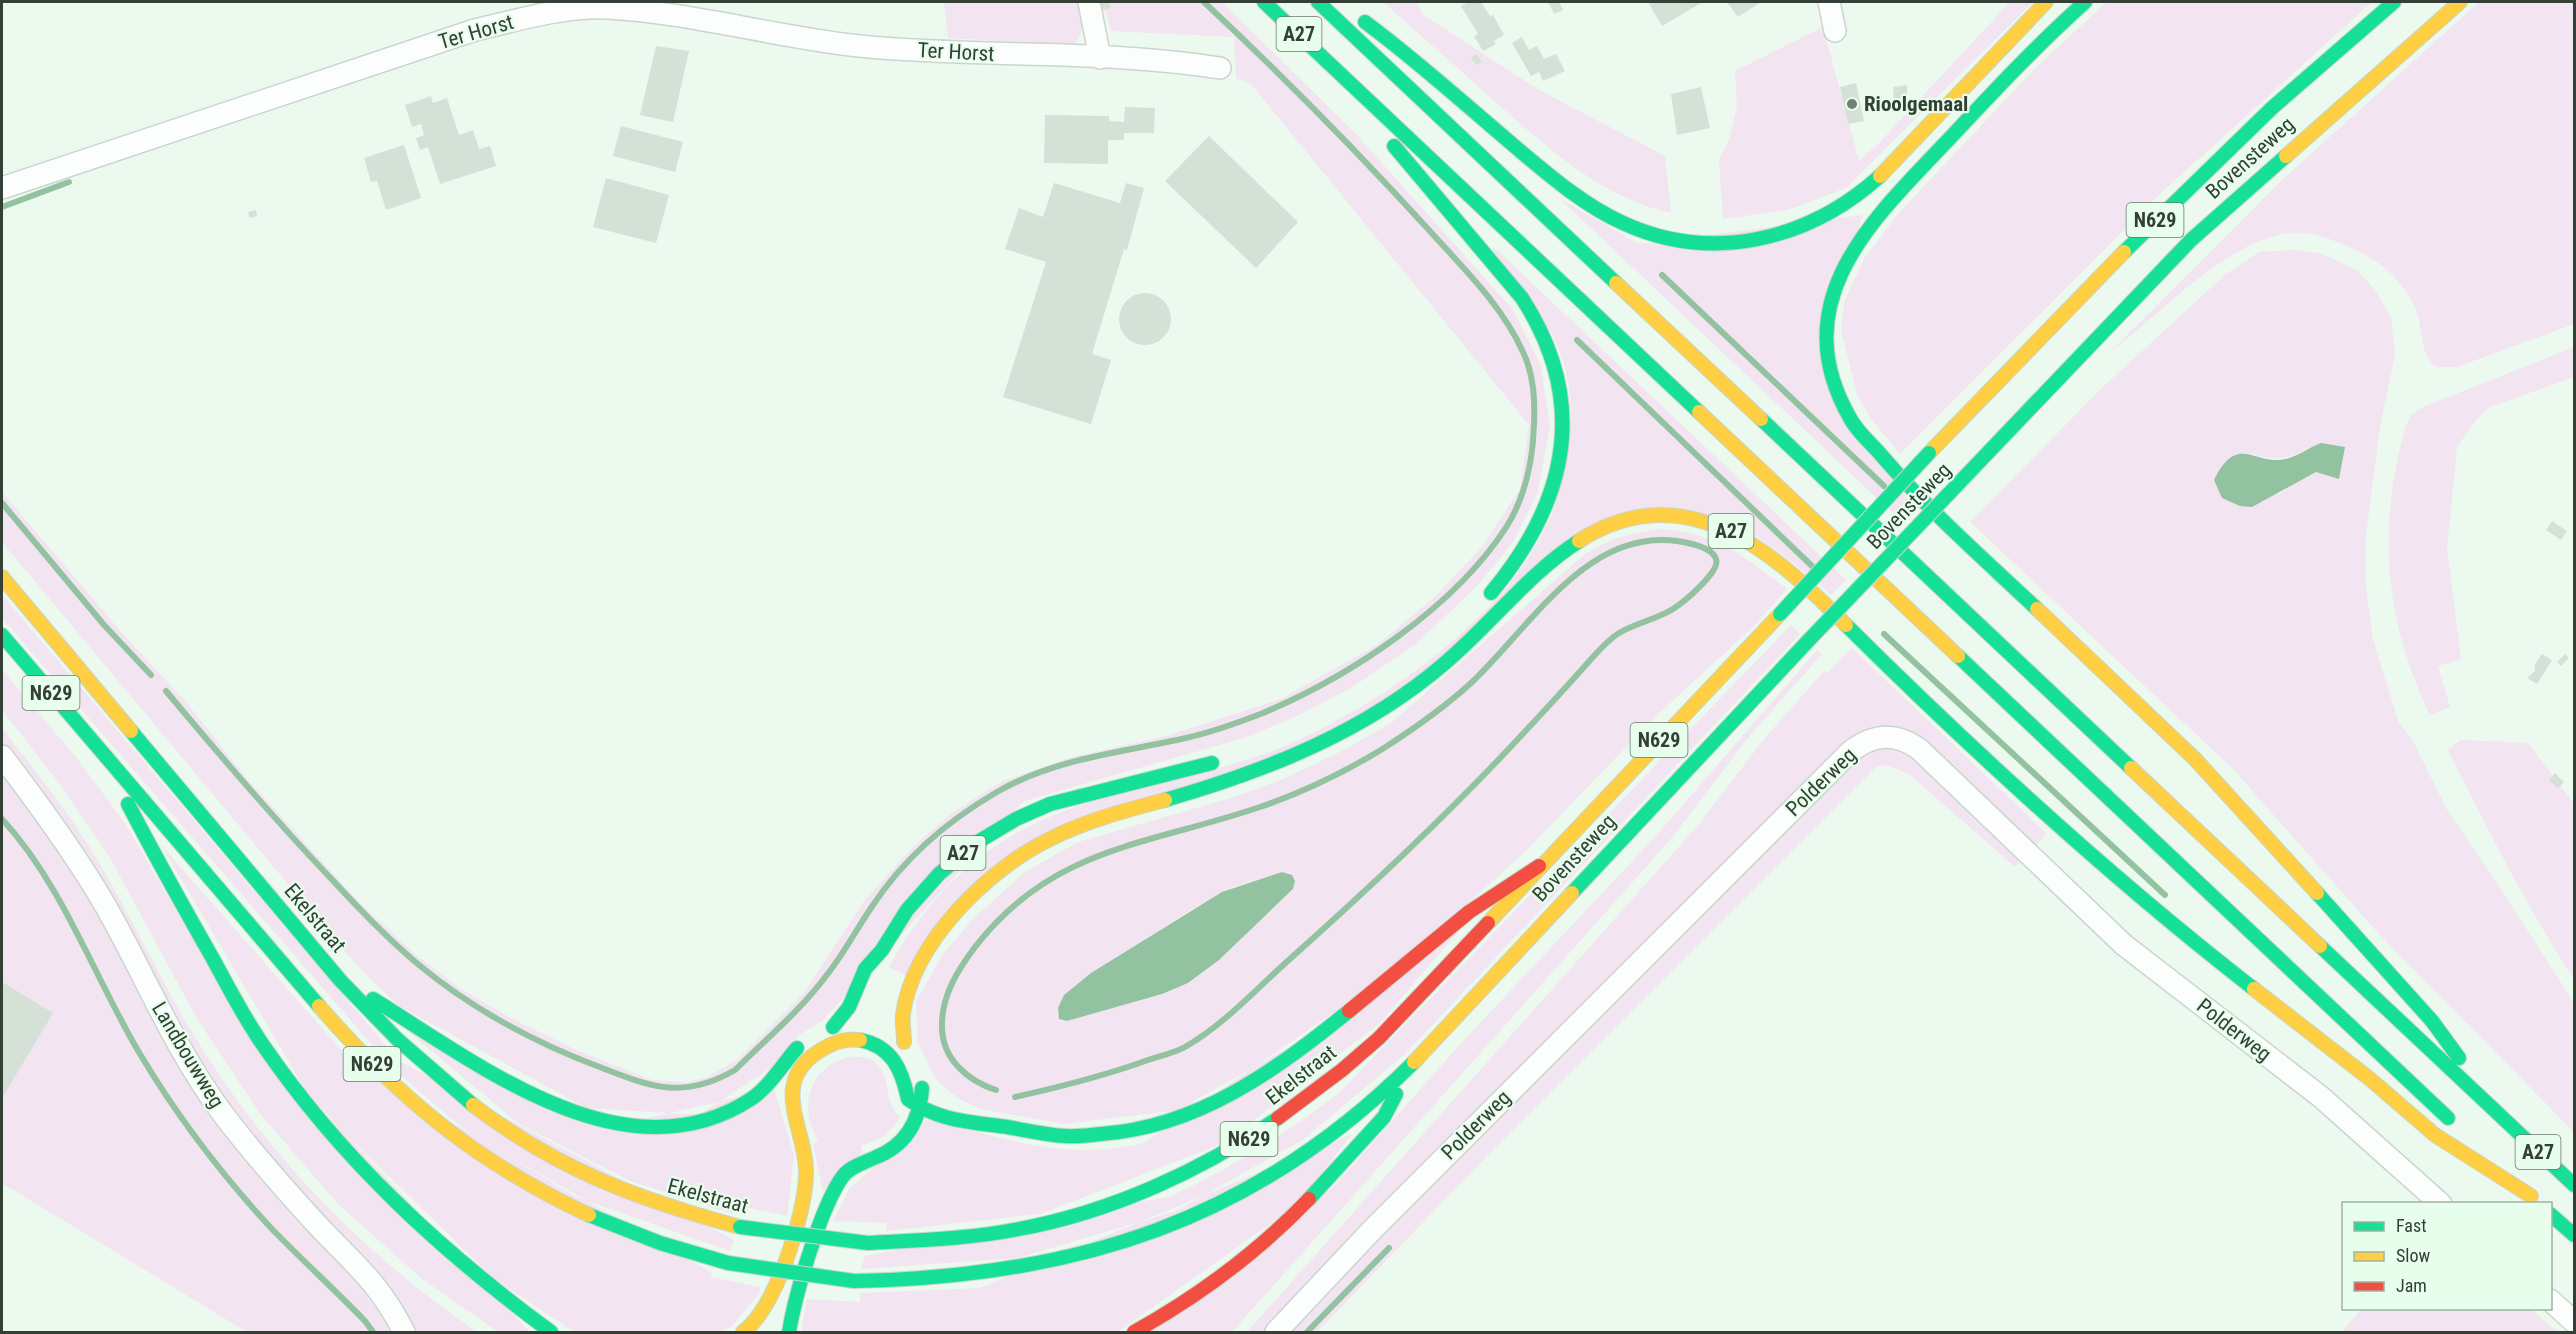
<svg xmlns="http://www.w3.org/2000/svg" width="2576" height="1334" viewBox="0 0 2576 1334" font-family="'Roboto Condensed',sans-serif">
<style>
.green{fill:#f2e4f1;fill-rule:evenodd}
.water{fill:#93c2a0}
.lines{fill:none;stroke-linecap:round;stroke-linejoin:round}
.stream{stroke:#93c2a0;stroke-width:6}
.building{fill:#d5e0d7}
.street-casing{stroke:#cad6cd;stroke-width:24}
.fast-casing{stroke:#cad6cd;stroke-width:16}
.slow-casing{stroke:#cad6cd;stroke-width:16}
.jam-casing{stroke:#cad6cd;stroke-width:16}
.street{stroke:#fcfefd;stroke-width:21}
.fast{stroke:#16e098;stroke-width:14}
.slow{stroke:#ffcf43;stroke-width:14}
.jam{stroke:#f24e42;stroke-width:14}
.fast-bridge-casing{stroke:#cad6cd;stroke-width:16;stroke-linecap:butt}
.fast-bridge{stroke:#16e098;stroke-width:14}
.poi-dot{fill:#748077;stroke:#e7feec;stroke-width:2}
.labels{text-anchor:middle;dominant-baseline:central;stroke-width:4.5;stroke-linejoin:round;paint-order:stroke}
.shield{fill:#e7feec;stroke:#6a786d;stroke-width:1.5}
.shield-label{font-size:20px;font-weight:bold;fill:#343f36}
.street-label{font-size:21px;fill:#343f36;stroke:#e7feec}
.poi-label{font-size:21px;font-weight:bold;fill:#343f36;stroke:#e7feec;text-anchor:start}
</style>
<rect width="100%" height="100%" fill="#ecf9ef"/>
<path class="green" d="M 944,2 L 1080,2 C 1087,20 1084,29 1074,45 L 948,38 Z
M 1103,2 L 1222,2 L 1356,134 L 1513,310 L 1541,366 L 1550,427 L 1537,495 L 1511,545 L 1478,585 L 1416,644 L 1351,688 L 1295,717 L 1244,738 L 1024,801 L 823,1020 L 799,1035 L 775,1065 L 699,1115 L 587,1108 L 399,1006 L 370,979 L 338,944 L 2,542 L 2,492 L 122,633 L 187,703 L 248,780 L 359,902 L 415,954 L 458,987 L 511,1018 L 576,1050 L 652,1080 L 688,1082 L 706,1078 L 738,1059 L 804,993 L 864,901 L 914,846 L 952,813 L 999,783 L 1068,758 L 1166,736 L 1281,699 L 1377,645 L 1437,595 L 1482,547 L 1520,489 L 1529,425 L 1251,84 L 1236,78 L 1234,37 L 1111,31 Z
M 1383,2 L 1417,2 L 1422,14 L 1539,90 L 1665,156 L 1671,213 C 1599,197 1546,146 1492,99 C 1456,66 1419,34 1383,2 Z
M 2010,2 L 2033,2 L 1846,188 L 1788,210 L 1723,219 L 1719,160 L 1729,140 L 1737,107 L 1735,71 L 1823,27 L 1859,161 L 1880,142 Z
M 2107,2 L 2372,2 L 2162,192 L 1900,454 L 1871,419 L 1857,394 L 1841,330 L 1844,302 L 1865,257 L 1899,213 L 2036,67 Z
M 2479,2 L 2574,2 L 2574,324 L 2457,367 L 2437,367 C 2420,357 2423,330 2417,313 C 2414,304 2410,297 2404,289 C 2389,267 2367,254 2342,244 C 2325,237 2308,231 2289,233 C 2224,242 2163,313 2111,351 L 2281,181 Z
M 1559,198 L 1639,244 L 1863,215 L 1820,356 L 1913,508 L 1901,521 Z
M 1494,247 L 1846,580 L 1831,595 C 1777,548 1718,498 1640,509 C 1572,519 1526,577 1479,622 C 1457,644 1433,665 1407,684 C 1356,723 1296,752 1235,773 C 1192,787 1148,796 1106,809 C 1017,837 949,894 908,977 L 889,967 C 919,912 960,865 1015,834 C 1099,787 1199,782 1287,745 C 1383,704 1508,616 1550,518 C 1558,500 1561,482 1565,463 C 1572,429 1573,398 1564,364 C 1551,320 1519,285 1492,250 Z
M 2291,250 L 2320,253 L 2357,270 L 2376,291 L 2391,318 L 2395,354 L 2380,427 L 2365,542 L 2366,587 L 2373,639 L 2398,721 L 2414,743 L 2446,808 L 2497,883 L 2574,1003 L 2574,1132 L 2378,933 L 2232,768 L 1970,522 L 2105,385 L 2226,274 L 2259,252 ZM 2311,447 L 2317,472 L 2296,482 L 2278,495 L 2252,453 C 2275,463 2290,458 2311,447 Z
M 2574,347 L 2574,377 L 2490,407 L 2477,419 L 2457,447 L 2447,548 L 2461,659 L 2438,666 L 2450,707 L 2430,715 C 2384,619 2377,527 2406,425 L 2411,415 L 2423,407 Z
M 1658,529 C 1715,532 1744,556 1787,589 L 1755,625 L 1656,716 L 1524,853 L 1431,936 L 1311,1035 L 1178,1110 L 1064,1124 L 981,1109 L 959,1099 L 936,1080 L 918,1043 L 916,1001 L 943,954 L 974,918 L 1025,872 L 1078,842 L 1231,798 L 1281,780 L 1346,749 L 1391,723 L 1585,554 L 1615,538 ZM 1282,872 L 1292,875 L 1295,881 L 1293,890 L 1219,960 L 1188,983 L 1162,994 L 1067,1021 L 1057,1014 L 1064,995 L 1081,981 L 1188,912 L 1233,887 Z
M 2,595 L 399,1061 L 734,1240 L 730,1251 L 576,1197 L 465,1130 L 392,1068 L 2,618 Z
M 1791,625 L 1800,634 L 1405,1054 L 1304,1139 L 1176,1211 L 1018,1258 L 861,1269 L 865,1256 L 1171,1196 C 1232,1168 1287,1133 1340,1092 Z
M 1852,648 L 2047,834 L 2033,848 L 1886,729 L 1267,1332 L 1247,1332 L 1700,823 L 1764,739 L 1824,671 L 1827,673 Z
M 1817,650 L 1822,654 L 1752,733 L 1670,840 L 1232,1332 L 1148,1332 L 1334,1186 L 1465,1039 L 1655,837 Z
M 2,670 L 75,756 L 125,823 L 240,1021 L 530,1332 L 498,1332 L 421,1278 L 339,1205 L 261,1115 L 196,1017 L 109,856 L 56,779 L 2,710 Z
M 2,728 C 36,772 72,816 100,864 C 138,928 168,997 209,1059 C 279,1168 371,1259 477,1332 L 412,1332 L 214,1087 L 37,790 L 2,746 Z
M 2460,740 L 2528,743 L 2574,804 L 2574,979 C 2526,906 2487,828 2448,750 Z
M 1903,746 L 2024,858 L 2015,867 L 1910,775 L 1888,765 L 1876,767 L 1487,1156 L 1317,1332 L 1283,1332 L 1863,747 Z
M 2,770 L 48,831 L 98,912 L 158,1025 L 361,1278 L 395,1332 L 247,1332 L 2,1183 L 2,1081 L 44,1011 L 2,984 Z
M 161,845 L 358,1069 L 712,1273 L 711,1277 L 760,1287 L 760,1293 L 731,1327 L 721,1332 L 574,1332 L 493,1278 L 312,1101 Z
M 1469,919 L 1380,1023 L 1224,1143 L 1040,1214 L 886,1231 L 886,1223 L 833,1221 L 849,1189 L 928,1119 C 1004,1138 1066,1162 1144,1143 Z
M 393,1019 L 609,1127 L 774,1089 L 794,1155 L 787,1216 L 736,1205 L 733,1214 L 630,1181 L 518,1123 Z
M 849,1057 C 900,1052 878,1102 901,1117 L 885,1136 L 861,1146 L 862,1152 L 823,1192 L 813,1144 L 818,1140 C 798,1107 809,1067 849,1057 Z
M 1352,1134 L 1298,1204 L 1118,1332 L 801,1332 L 807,1299 L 860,1302 L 861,1293 L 980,1288 Z
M 2361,1309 L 2531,1309 L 2558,1332 L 2342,1332 Z"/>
<path class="water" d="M 2321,443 L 2345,447 L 2339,479 L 2316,472 L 2252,507 L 2240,506 L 2222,498 L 2214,480 C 2238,432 2253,466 2286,459 C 2298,456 2310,447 2321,443 Z
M 1282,872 L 1292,875 L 1295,881 L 1293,889 L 1219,960 L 1188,983 L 1162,994 L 1067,1021 L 1059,1019 L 1058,1008 L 1064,995 L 1091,973 L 1222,892 Z"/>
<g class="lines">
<path class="stream" d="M 2,207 L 69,182
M 1662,275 L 1884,486
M 1577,340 L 1812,566
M 2,503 L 104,625 L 151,675
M 1884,634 L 2165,895
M 166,691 C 217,752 268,812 322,869 C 353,902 384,936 419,965 C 471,1008 534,1042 597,1066 C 649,1086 682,1101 735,1070 C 765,1040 800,1011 826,976 C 843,955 856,930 871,908 C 903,859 947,821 997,792 C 1052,760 1115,753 1177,740 C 1206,734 1235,724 1263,713 C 1351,676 1455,607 1507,526 C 1526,495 1533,460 1534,424 C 1535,400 1534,375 1523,352 C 1502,305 1462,267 1428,229 C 1356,150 1282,75 1204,2
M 2,819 C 63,885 94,977 140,1054 C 177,1116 222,1175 271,1228 C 302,1260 334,1289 365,1321 L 373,1332
M 996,1090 C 968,1081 942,1059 942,1027 C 941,997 957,971 975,947 C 1053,846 1149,845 1260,807 C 1304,792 1345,772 1384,748 C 1415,728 1445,707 1471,683 C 1533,625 1592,518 1692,544 C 1700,546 1713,550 1716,559 C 1721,571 1684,602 1673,609 C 1657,619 1636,623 1619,633 C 1606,641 1595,655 1584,667 C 1567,686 1549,706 1531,725 C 1455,808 1374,884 1291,958 C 1257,988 1224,1025 1185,1047 C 1174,1053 1160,1056 1148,1060 C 1104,1076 1060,1087 1015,1097
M 1307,1332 L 1389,1248"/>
</g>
<path class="building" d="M 1101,2 L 1109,2 L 1111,8 L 1103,10 Z
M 1469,2 L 1481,2 L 1490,16 L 1493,15 L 1504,35 L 1494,41 L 1496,44 L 1483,51 L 1474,36 L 1478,34 L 1461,6 Z
M 1548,2 L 1559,2 L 1563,10 L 1554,14 Z
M 1648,2 L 1703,2 L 1662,26 Z
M 1727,2 L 1761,2 L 1738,17 Z
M 1522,37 L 1529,50 L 1537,46 L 1544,59 L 1556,54 L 1565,71 L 1543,81 L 1539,72 L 1531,76 L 1512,43 Z
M 656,46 L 689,51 L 673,122 L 640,115 Z
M 1476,54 L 1482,62 L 1476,65 L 1471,58 Z
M 1856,83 L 1864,121 L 1848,124 L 1840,87 Z
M 1907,85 L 1907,99 L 1894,98 L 1893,87 Z
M 1701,87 L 1710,128 L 1677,135 L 1671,94 Z
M 431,96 L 433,103 L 447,98 L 459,135 L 473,130 L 479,149 L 490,146 L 496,166 L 440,184 L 428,147 L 420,150 L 416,138 L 424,135 L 421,124 L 412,127 L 405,105 Z
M 1125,107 L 1155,108 L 1154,133 L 1124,133 L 1124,140 L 1108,140 L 1108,164 L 1044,163 L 1045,115 L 1109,116 L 1109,121 L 1124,122 Z
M 621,126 L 683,142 L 675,172 L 613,156 Z
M 1209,136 L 1298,222 L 1256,268 L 1165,181 Z
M 404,145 L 421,198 L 386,210 L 377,181 L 371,182 L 364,158 Z
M 606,178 L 669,195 L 656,243 L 593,227 Z
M 1054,183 L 1120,203 L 1126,183 L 1144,188 L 1127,250 L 1124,249 L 1092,354 L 1111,360 L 1091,424 L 1003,397 L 1046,262 L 1005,249 L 1019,208 L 1043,217 Z
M 256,210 L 257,216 L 250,218 L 248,212 Z
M1119 319a26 26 0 1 1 52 0a26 26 0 1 1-52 0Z
M 2552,521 L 2567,531 L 2561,540 L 2546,530 Z
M 2542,654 L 2552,660 L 2537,684 L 2527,678 L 2535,671 L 2535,664 Z
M 2565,654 L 2569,658 L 2561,666 L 2557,662 Z
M 2555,773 L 2564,782 L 2558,788 L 2549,780 Z
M 2,982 L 53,1013 L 2,1098 Z"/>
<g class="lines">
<g class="street-casing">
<path id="street" d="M 1089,2 L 1100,58
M 1829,2 L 1835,31
M 2,188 L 475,30 C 518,20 564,6 608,8 C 693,13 775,37 859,46 C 979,58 1101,49 1220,68
M 2,756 C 38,803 75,853 105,905 C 144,973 173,1046 220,1110 C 252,1153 287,1192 323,1231 C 358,1267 381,1286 404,1332
M 2550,1300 L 2574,1322
M 1276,1332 L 1373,1229 L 1850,752 C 1873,734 1895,732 1919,749 L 2124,945 L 2321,1097 L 2441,1204"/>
</g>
<g class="fast-casing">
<path id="fast" d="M 1264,2 L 1699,412
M 1318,2 L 1616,283
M 1365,22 C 1419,62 1468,107 1519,150 C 1551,177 1585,206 1623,223 C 1712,264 1809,240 1880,176
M 1394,146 L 1522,298 C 1590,403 1567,502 1491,593
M 2124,252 L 2272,108 L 2394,2
M 1761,419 L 2131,768
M 1959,483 L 2191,240 L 2286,156
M 2037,609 C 1984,559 1929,511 1882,456 C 1872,444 1857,432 1850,418 C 1782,300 1875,217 1951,137 C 1994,91 2037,45 2085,2
M 1846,625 C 1976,754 2110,877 2254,989
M 2,635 L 319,1006
M 1958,656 L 2448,1118
M 131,731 L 340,980 L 397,1039 L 473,1105
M 1165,800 C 1266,771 1365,732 1445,663 C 1491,624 1529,573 1579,541
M 128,804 C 155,856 184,908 213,959 C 229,988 244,1018 263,1045 C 341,1159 441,1251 551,1332
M 1572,893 L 1808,641
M 2317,893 L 2432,1021 L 2459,1058
M 2320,946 L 2574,1185
M 373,999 C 478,1064 626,1181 751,1099 C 770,1086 782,1065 797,1048
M 833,1027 L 849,1007 L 865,969 L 882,950 L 907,910 L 939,874 L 976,843 L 1016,819 L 1050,804 L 1212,763
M 860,1040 C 892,1046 902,1070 908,1099 C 938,1121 971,1122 1007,1127 C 1026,1130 1046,1135 1065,1136 C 1077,1137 1090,1135 1101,1134 C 1199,1127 1276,1070 1349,1011
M 1309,1199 L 1384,1117 L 1396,1094
M 2550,1214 L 2574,1235
M 589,1215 L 660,1243 L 728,1263
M 868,1243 C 918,1240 969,1239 1019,1229 C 1111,1212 1201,1171 1278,1118
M 854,1281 C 1075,1277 1254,1222 1414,1062
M 789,1332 C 795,1295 821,1206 843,1176 C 850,1167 863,1163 874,1158 C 906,1146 920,1121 922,1088"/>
</g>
<g class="slow-casing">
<path id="slow" d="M 2286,156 L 2460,2
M 1880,176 L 2046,2
M 1616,283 L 1761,419
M 1699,412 L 1958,656
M 1929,453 L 2124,252
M 1579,541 C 1685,473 1773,551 1846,625
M 2,577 L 131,731
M 2037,609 L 2195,759 L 2317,893
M 2131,768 L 2320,946
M 1488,923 L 1780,614
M 2254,989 L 2370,1079 L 2435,1135 L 2531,1196
M 319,1006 C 400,1099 476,1162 589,1215
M 904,1042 C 904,1033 902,1023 903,1014 C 913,942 989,868 1052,838 C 1088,820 1127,810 1165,800
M 1414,1062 L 1572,893
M 473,1105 C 558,1170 637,1199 740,1227
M 743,1332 C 776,1308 805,1215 806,1175 C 808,1130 766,1083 821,1050 C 832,1043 846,1038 860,1040"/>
</g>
<g class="jam-casing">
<path id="jam" d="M 1349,1011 L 1469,912 L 1539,866
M 1278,1118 L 1342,1070 L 1379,1038 L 1488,923
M 1134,1332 C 1199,1296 1257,1253 1309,1199"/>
</g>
<use href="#street" class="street"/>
<use href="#fast" class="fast"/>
<use href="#slow" class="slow"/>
<use href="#jam" class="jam"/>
<g class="fast-bridge-casing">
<path id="fast-bridge" d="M 1780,614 L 1929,453
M 1808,641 L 1959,483
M 740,1227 L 868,1243
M 728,1263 L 854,1281"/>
</g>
<use href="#fast-bridge" class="fast-bridge"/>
</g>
<circle class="poi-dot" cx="1852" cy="104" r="6"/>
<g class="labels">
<g class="shield">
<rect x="1276.5" y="17" width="45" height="34" rx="4.5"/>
<rect x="2126.5" y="203" width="57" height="34" rx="4.5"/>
<rect x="1708.5" y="514" width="45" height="34" rx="4.5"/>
<rect x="22.5" y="676" width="57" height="34" rx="4.5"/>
<rect x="1630.5" y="723" width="57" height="34" rx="4.5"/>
<rect x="940.5" y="836" width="45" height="34" rx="4.5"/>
<rect x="343.5" y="1047" width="57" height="34" rx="4.5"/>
<rect x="1220.5" y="1122" width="57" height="34" rx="4.5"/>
<rect x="2515.5" y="1135" width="45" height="34" rx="4.5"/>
</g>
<g class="shield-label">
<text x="1299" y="34">A27</text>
<text x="2155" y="220">N629</text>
<text x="1731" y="531">A27</text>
<text x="51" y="693">N629</text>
<text x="1659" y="740">N629</text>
<text x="963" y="853">A27</text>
<text x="372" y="1064">N629</text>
<text x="1249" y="1139">N629</text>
<text x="2538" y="1152">A27</text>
</g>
<g class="street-label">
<text transform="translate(476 32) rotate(-16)">Ter Horst</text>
<text transform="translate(956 52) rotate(3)">Ter Horst</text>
<text transform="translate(2250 158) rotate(-42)">Bovensteweg</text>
<text transform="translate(1909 506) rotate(-46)">Bovensteweg</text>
<text transform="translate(1821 782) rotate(-44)">Polderweg</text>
<text transform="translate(1574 858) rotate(-47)">Bovensteweg</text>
<text transform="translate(315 918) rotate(50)">Ekelstraat</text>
<text transform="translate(2234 1030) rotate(38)">Polderweg</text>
<text transform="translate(188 1055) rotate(59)">Landbouwweg</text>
<text transform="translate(1301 1075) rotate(-38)">Ekelstraat</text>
<text transform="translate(1476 1125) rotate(-45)">Polderweg</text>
<text transform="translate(708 1196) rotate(15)">Ekelstraat</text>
</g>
<g class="poi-label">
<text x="1864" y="104">Rioolgemaal</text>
</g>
</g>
<rect width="2576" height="1334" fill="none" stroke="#343f36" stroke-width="6"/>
<rect x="2342" y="1202" width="210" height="108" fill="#e7feec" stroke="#9fb2a3" stroke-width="1.5"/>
<rect x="2354" y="1222" width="30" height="9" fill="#16e098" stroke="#9fb2a3" stroke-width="1.5"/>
<text x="2396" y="1232" font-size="18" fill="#343f36">Fast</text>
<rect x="2354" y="1252" width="30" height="9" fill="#ffcf43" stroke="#9fb2a3" stroke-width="1.5"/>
<text x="2396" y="1262" font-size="18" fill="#343f36">Slow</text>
<rect x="2354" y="1282" width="30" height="9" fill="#f24e42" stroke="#9fb2a3" stroke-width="1.5"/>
<text x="2396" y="1292" font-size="18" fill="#343f36">Jam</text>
</svg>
